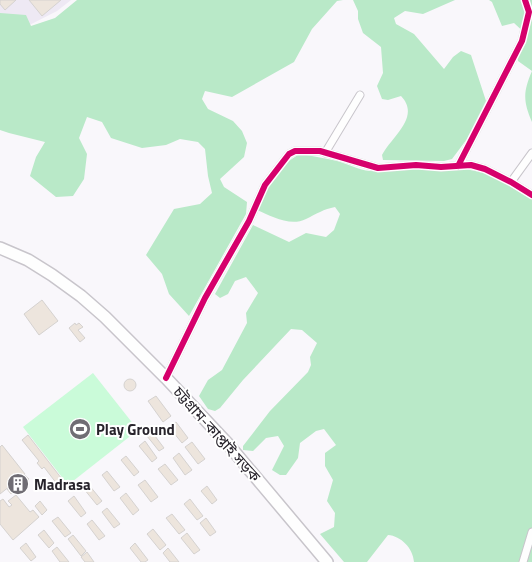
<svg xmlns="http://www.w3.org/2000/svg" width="532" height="562" viewBox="0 0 532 562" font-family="'Titillium Web','Noto Sans Bengali',sans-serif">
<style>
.built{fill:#eee9f4}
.green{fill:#cafbd9}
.forest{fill:#b9e9c8}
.building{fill:#ede5dd;stroke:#d5d2d0}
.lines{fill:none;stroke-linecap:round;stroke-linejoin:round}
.minor-casing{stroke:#c8c5cb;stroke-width:9}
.primary-casing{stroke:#c8c5cb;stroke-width:14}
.minor{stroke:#fefefe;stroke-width:7}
.primary{stroke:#fefefe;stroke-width:11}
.cycleway-casing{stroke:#fff;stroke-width:9}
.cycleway{stroke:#d6006c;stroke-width:6}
.labels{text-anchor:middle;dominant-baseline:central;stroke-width:4;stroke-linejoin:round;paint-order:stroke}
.poi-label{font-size:15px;font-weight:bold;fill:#27232b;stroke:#fff;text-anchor:start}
.street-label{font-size:15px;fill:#27232b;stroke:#fff}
</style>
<rect width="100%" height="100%" fill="#f9f7fb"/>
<path class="built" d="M 0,0 L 71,0 L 57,11 L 0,40 Z"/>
<path class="green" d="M 93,373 L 138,430 L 68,485 L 23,427 Z"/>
<path class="forest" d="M 77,0 L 343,0 L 337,1 L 312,29 L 294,62 L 232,97 L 205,91 L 202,99 L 208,109 L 233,121 L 242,131 L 247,143 L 244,157 L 220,179 L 224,187 L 247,202 L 246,214 L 189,316 L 169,294 L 162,274 L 146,255 L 174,209 L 200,204 L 212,193 L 208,176 L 205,149 L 198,142 L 180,139 L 166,145 L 142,148 L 111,138 L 102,122 L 87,117 L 79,138 L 87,154 L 84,179 L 73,196 L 56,197 L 30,176 L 36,157 L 45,142 L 9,133 L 0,130 L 0,13 L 26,15 L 31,26 L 55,18 Z
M 353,0 L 455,0 L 423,14 L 405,11 L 394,18 L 396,24 L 414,34 L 444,69 L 453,57 L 461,51 L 471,55 L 486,101 L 467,139 L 452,159 L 444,161 L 383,160 L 382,155 C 392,136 421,117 401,96 L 388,100 L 382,99 L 377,86 L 383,73 L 381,47 L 363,33 L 358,19 L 358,11 Z
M 489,0 L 532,0 L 532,122 C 523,101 523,92 532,71 L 518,61 L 518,53 L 528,36 L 514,23 L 502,26 L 492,2 Z
M 300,154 C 312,156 325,158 337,161 C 348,164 359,170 370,171 C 386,172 400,170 416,168 C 463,165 493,170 532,198 L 532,562 L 414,562 C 413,548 401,536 388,535 L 367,562 L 344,562 L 320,534 L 334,527 L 335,513 L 327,501 L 333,480 L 325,466 L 325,453 L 336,445 L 324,429 L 316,431 L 300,443 L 298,458 L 286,475 L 280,475 L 272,470 L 284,446 L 278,436 L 266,438 L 253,451 L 243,450 L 243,446 L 270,411 L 308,372 L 311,365 L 310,357 L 317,343 L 302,330 L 291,329 L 243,380 L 220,408 L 215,411 L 208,409 L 199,396 L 208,380 L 222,370 L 247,323 L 246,313 L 258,293 L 246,277 L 235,281 L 228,294 L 220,298 L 215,294 L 253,225 L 289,242 L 306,233 L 326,237 L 334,230 L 340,214 L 335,207 C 324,209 316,214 306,219 C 290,227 271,216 257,210 C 266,188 278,165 300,154 Z"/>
<path class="building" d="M 0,0 L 16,0 L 5,10 L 0,4 Z
M 29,0 L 61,0 L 42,16 Z
M 42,300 L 58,321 L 39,335 L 24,314 Z
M 75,323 L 76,325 L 79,323 L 83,327 L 78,330 L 85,338 L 80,342 L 69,328 Z
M124 385a6 6 0 1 1 12 0a6 6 0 1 1-12 0Z
M 156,396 L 171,416 L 163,422 L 148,401 Z
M 176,422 L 188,438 L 182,443 L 169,427 Z
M 152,432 L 164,448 L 159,451 L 147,436 Z
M 28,435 L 65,483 L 60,488 L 44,467 L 42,469 L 37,463 L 39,461 L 22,440 Z
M 145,441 L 157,458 L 152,462 L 139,446 Z
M 192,442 L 205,459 L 198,464 L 185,447 Z
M 2,445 L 25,474 L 0,494 L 0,447 Z
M 179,453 L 192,470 L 185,475 L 173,458 Z
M 126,456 L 139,472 L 134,476 L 121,460 Z
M 165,464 L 178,480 L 171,485 L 158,469 Z
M 107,471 L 120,487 L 114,491 L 102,475 Z
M 25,475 L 29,479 L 11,494 L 7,489 Z
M 145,480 L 158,497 L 151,502 L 138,485 Z
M 89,485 L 102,501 L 97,505 L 84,489 Z
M 207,486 L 217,500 L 212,504 L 201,491 Z
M 126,493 L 139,510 L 133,515 L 120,498 Z
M 16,495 L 30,512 L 33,510 L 39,517 L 13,540 L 0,524 L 0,501 L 3,499 L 9,507 L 12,505 L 8,501 Z
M 74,496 L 86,513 L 81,517 L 68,501 Z
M 190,499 L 203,516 L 197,520 L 184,504 Z
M 40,501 L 47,510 L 42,515 L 35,506 Z
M 107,508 L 120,524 L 114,528 L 102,512 Z
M 172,514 L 185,530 L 179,534 L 166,518 Z
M 58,517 L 71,533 L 65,537 L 52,521 Z
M 206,518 L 216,532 L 210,536 L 200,523 Z
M 92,520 L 105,536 L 99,540 L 87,524 Z
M 153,529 L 166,545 L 160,550 L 147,534 Z
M 44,530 L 54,543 L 49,548 L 38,535 Z
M 187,533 L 200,550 L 194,554 L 181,538 Z
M 73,535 L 86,551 L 81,556 L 68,539 Z
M 26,543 L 36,557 L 31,561 L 20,548 Z
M 135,543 L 148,560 L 145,562 L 141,562 L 130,548 Z
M 57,547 L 69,562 L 60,562 L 52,551 Z
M 168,548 L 179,562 L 170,562 L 163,553 Z
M 87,552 L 94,562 L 85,562 L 81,557 Z"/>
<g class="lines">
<g class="minor-casing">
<path id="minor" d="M 325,153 L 360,95
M 458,166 L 522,41 L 529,12 L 525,0
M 511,182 L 532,153
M 166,378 L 205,298 L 249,221 L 265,185 L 289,154 L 295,151 L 320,151 L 378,168 L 416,165 L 441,167 L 471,165 L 485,169 L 511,182 L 532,195
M 523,562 L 532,532"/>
</g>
<g class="primary-casing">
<path id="primary" d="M 0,248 L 28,260 L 52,275 L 81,296 L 105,317 L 166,378 L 227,443 L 327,562"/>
</g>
<use href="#minor" class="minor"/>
<use href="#primary" class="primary"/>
<g class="cycleway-casing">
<path id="cycleway" d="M 458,166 L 522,41 L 529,12 L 525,0
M 166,378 L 205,298 L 249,221 L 265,185 L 289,154 L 295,151 L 320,151 L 378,168 L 416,165 L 441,167 L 471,165 L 485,169 L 511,182 L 532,195"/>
</g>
<use href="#cycleway" class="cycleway"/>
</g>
<defs>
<g id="stadium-disc" transform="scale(1.125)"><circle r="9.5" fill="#706d74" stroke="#fff"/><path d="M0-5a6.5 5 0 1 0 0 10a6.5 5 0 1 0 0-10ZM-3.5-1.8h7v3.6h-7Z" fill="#fff"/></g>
<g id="building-disc" transform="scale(1.125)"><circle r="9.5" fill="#706d74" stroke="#fff"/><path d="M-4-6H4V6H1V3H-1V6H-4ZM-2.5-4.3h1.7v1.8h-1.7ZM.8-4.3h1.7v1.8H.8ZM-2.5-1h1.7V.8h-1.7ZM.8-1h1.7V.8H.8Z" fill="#fff"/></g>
</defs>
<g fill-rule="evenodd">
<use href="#stadium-disc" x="80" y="429"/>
<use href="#building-disc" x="18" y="484"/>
</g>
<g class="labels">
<g class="poi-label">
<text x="96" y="429">Play Ground</text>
<text x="34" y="484">Madrasa</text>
</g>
<g class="street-label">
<text transform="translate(217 434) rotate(48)">চট্টগ্রাম-কাপ্তাই সড়ক</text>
</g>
</g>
</svg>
